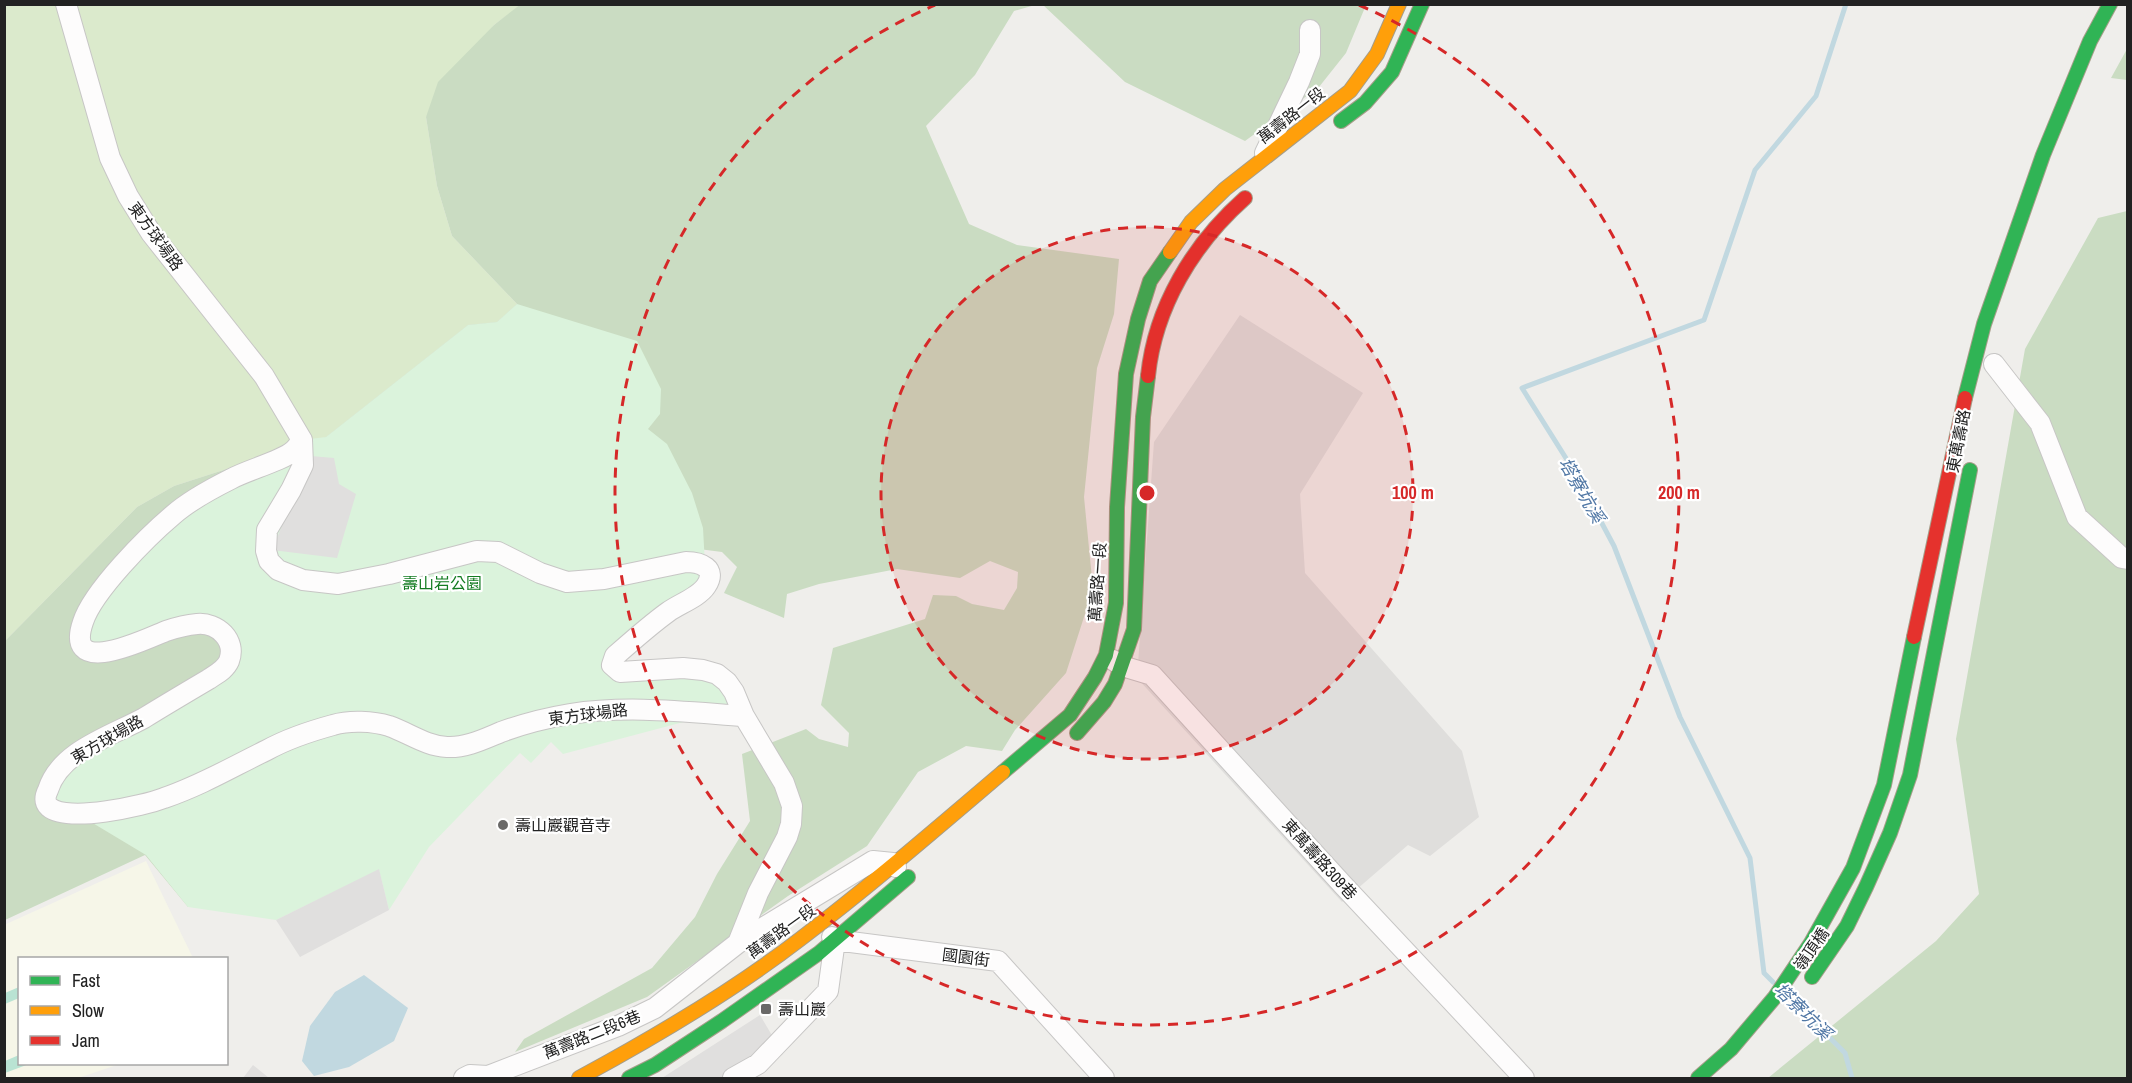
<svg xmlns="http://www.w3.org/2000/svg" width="2132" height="1083" viewBox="0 0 2132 1083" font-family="'Archivo Narrow','Noto Sans TC',sans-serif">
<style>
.residential{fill:#dfdedc}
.education{fill:#f6f6e8}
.grass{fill:#dbeacc}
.forest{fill:#cadcc2}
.park{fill:#dbf3dc}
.pitch{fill:#b9e3d3}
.parking{fill:#e0dfde}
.water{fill:#c1d8e0}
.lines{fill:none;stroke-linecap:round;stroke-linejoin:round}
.stream{stroke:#c1d8e0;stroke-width:5}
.street-casing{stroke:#c7c6c5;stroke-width:22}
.fast-casing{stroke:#a59d89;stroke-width:16}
.slow-casing{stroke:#a59d89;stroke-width:16}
.jam-casing{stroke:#a59d89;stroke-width:16}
.street{stroke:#fdfcfc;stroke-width:20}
.fast{stroke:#30b455;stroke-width:14}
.slow{stroke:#ff9f0a;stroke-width:14}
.jam{stroke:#e5322d;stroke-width:14}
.ring{fill:none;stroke:#d62828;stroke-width:3;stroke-dasharray:10 8}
.poi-dot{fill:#6a6968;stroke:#fff;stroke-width:2}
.labels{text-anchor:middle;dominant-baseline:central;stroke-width:4.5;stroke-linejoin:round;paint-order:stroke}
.street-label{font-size:16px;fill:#222;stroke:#fff}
.park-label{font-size:16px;fill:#137c21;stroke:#fff}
.poi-label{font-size:16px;fill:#222;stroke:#fff;text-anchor:start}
.water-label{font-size:18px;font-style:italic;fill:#5077a5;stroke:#fff}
.centre{fill:#d62828;stroke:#fff;stroke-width:3}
.ring-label{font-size:18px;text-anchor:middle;font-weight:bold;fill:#d62828;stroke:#fff;stroke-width:4.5;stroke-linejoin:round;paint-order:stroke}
</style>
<rect width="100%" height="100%" fill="#efeeeb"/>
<path class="residential" d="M 1240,315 L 1363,393 L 1300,494 L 1305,573 L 1462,751 L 1479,817 L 1430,856 L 1408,845 L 1342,902 L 1137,678 L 1154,442 Z"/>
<path class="education" d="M 146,861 L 193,958 L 20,958 L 20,1064 L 120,1064 L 78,1078 L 5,1078 L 4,925 Z"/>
<path class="grass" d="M 5,5 L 521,5 L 494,25 L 426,117 L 437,186 L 452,236 L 517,304 L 497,322 L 468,325 L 326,437 L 174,486 L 137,507 L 5,641 Z"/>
<path class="forest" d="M 521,4 L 1035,5 L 1014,11 L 975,75 L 926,126 L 969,224 L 1017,245 L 1119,259 L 1114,314 L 1097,368 L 1084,497 L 1093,589 L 1066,673 L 1015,730 L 1002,751 L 966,746 L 918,772 L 867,846 L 788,896 L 647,997 L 515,1052 L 524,1039 L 652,968 L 695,917 L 717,874 L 750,821 L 742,754 L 806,729 L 819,739 L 848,747 L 849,733 L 821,705 L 833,648 L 925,619 L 933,595 L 956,596 L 972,604 L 1004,610 L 1017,588 L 1018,572 L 990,561 L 960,578 L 897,569 L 819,584 L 787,594 L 784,618 L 724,593 L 737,567 L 722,552 L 691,548 L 188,907 L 145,855 L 5,920 L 5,641 L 137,507 L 174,486 L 326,437 L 468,325 L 497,322 L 517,304 L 452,236 L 437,186 L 426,117 L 438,82 L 494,25 Z
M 1043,5 L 1366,5 L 1346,53 L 1319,87 L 1245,141 L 1125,82 Z
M 2127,49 L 2127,80 L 2111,78 Z
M 2127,211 L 2127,1078 L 1768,1078 L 1936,941 L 1979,894 L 1956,739 L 2025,349 L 2098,218 Z"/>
<path class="park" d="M 517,304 L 637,341 L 661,389 L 660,414 L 648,429 L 667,444 L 692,493 L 703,528 L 705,565 L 709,570 L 612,665 L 703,670 L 740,707 L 563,754 L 551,742 L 531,763 L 520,753 L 429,847 L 389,910 L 379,870 L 276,920 L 188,907 L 146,855 L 76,813 L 57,812 L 48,786 L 53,776 L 229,662 L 210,625 L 97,653 L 80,630 L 173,515 L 302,440 L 326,437 L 468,325 L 497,322 Z"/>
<path class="pitch" d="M 19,987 L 19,998 L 5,1004 L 5,993 Z
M 19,1055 L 20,1064 L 29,1064 L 5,1073 L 5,1061 Z"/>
<path class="parking" d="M 311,456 L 334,458 L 339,484 L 356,494 L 337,558 L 272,550 Z
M 379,869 L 389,910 L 300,957 L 276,920 Z
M 760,1015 L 783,1054 L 743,1078 L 662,1078 Z
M 253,1065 L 269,1078 L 243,1078 Z"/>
<path class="water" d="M 364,975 L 408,1008 L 394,1041 L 349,1067 L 314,1076 L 302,1061 L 310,1026 L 335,992 Z"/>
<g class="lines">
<path class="stream" d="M 1773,982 L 1764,973 L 1750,858 L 1680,717 L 1614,546 L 1574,471 L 1522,388 L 1704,320 L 1755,170 L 1816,96 L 1846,4
M 1786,994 L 1845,1053 L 1852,1078"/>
<g class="street-casing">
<path id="street" d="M 66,4 L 110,158 L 128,196 L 151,233 L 264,376 L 302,440 L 303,465 L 291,490 L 267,530 L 266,551 L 269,561 L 278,570 L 303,580 L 338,584 L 389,574 L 477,551 L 498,552 L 540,573 L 567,582 L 604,579 L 686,562 C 700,562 718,568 706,586 C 699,597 679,604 668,612 C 650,625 632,641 615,656 L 612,665 L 620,672 L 683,668 L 703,670 L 717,674 L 727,682 L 734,692 L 744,716 L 784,783 L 792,806 L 791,824 L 787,837 L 758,893 L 738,943
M 1265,153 L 1299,82 L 1310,54 L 1310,30
M 1994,364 L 2040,423 L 2077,517 L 2122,558 L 2128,559
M 302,440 C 299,444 297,448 293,451 C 282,461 247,470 231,479 C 211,489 190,500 173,515 C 147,537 93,591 83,622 C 63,680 146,639 166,631 C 175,628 186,625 197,624 C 217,622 237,640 229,661 C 225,670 216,674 209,679 C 187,692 165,705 144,718 C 111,736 60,751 48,790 C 45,796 44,802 49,807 C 67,823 143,806 164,798 C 202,785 232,767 267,750 C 287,739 311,731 333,725 C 349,720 373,721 389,726 C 409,733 426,746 447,747 C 466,748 484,739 501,732 C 523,724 546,718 570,714 C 628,705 686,712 744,716
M 1113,660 L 1122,666 L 1152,675 L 1343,885 L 1524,1078
M 832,937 L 835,940 L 998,961 L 1104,1078
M 464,1078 L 470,1075 L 488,1076 L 618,1026 L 655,1008 L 738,943 L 873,861 L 893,863 L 896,867
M 733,1078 L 758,1064 L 828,991 L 835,940"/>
</g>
<g class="fast-casing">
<path id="fast" d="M 1341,121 L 1365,103 L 1392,72 L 1422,4
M 1965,398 L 1984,324 L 2043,155 L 2090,41 L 2110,4
M 1077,733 L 1104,702 L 1115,684 L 1134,629 L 1143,417 L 1148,376
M 1003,772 L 1070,715 L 1095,677 L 1106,655 L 1116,603 L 1117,507 L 1126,374 L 1138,319 L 1150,281 L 1170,252
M 1812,977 L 1847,926 L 1866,887 L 1890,833 L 1910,775 L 1970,470
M 629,1078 L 655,1065 L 722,1021 L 819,953 L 908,877
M 1698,1078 L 1731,1049 L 1775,997 L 1811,943 L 1853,868 L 1884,785 L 1914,637"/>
</g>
<g class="slow-casing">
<path id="slow" d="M 1170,252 L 1191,222 L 1225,189 L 1350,91 L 1377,54 L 1399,4
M 579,1078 C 655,1037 730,993 799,940 C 869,887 936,829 1003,772"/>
</g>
<g class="jam-casing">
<path id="jam" d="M 1148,376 C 1155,307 1193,244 1245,198
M 1914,637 L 1965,398"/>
</g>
<use href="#street" class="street"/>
<use href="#fast" class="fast"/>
<use href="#slow" class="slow"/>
<use href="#jam" class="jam"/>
</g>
<circle cx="1147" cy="493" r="266" fill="#d62828" fill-opacity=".12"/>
<g class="ring">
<circle cx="1147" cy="493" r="266"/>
<path d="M1359 5A532 532 0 1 1 935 5"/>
</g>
<g class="poi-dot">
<circle cx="503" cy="825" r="6"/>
<rect x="760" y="1003" width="12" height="12" rx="3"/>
</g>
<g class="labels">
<g class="street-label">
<text transform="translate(1291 115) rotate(-38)">萬壽路一段</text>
<text transform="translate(156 236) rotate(54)">東方球場路</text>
<text transform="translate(1958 441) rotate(-79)">東萬壽路</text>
<text transform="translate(1097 582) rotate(-86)">萬壽路一段</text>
<text transform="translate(588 714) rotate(-7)">東方球場路</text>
<text transform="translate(107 739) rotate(-30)">東方球場路</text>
<text transform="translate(1320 859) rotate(48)">東萬壽路309巷</text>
<text transform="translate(781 931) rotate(-36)">萬壽路一段</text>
<text transform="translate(1811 949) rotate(-55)">嶺頂橋</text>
<text transform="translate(966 957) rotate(7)">國園街</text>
<text transform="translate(592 1034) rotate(-22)">萬壽路二段6巷</text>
</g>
<g class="park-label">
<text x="442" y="583">壽山岩公園</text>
</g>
<g class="poi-label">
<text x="515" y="825">壽山巖觀音寺</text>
<text x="778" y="1009">壽山巖</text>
</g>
<g class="water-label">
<text transform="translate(1582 490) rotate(60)">塔寮坑溪</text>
<text transform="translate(1803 1011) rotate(45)">塔寮坑溪</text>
</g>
</g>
<circle cx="1147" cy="493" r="9" class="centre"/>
<g class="ring-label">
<text x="1413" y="499">100 m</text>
<text x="1679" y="499">200 m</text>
</g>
<rect width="2132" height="1083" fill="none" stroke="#222222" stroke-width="12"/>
<rect x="18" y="957" width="210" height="108" fill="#ffffff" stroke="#a7a7a7" stroke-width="1.5"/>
<rect x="30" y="976" width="30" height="9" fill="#30b455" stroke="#a7a7a7" stroke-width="1.5"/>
<text x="72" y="987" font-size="18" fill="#222222">Fast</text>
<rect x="30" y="1006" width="30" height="9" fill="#ff9f0a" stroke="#a7a7a7" stroke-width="1.5"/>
<text x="72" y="1017" font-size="18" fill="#222222">Slow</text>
<rect x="30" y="1036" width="30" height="9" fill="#e5322d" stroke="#a7a7a7" stroke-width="1.5"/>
<text x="72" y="1047" font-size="18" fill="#222222">Jam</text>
</svg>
